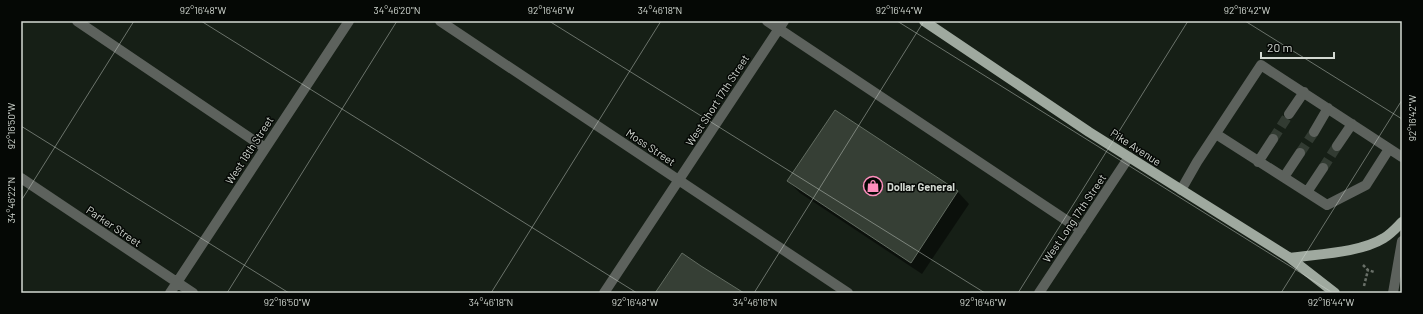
<svg xmlns="http://www.w3.org/2000/svg" width="1423" height="314" viewBox="0 0 1423 314" font-family="Barlow,sans-serif">
<style>
.shadow{fill:#0007}
.building{fill:#363f35;stroke:#626c61}
.lines{fill:none;stroke-linecap:round;stroke-linejoin:round}
.minor-tunnel{stroke:#323b32;stroke-width:10;stroke-dasharray:10 5;stroke-linecap:butt}
.path{stroke:#697068;stroke-width:2.5;stroke-dasharray:3 2;stroke-linecap:butt}
.minor{stroke:#5d625d;stroke-width:10}
.major{stroke:#9fa99f;stroke-width:10}
.ticks{fill:none;stroke:#d3d9d2;stroke-width:1;stroke-opacity:0.45}
.labels{text-anchor:middle;dominant-baseline:central;stroke-width:3;stroke-linejoin:round;paint-order:stroke}
.street-label{font-size:11px;fill:#d3d9d2;stroke:#050805}
.poi-label{font-size:11px;font-weight:bold;fill:#d3d9d2;stroke:#050805;text-anchor:start}
.neatline{fill:none;stroke:#d3d9d2;stroke-width:1.5}
.ticks-label{font-size:10px;text-anchor:middle;fill:#d3d9d2}
</style>
<rect width="100%" height="100%" fill="#161f16"/>
<path class="shadow" d="M 835,111 L 958,192 L 969,204 L 922,274 L 800,193 L 788,181 Z"/>
<path class="building" d="M 835,110 L 958,191 L 911,263 L 787,181 Z
M 682,253 L 701,266 L 744,293 L 655,293 Z"/>
<g class="lines">
<path class="minor-tunnel" d="M 1273,139 L 1289,114
M 1300,153 L 1314,132
M 1323,168 L 1337,146"/>
<path class="path" d="M 1363,265 L 1368,270 L 1374,272
M 1364,286 L 1368,270"/>
<path class="minor" d="M 77,21 L 265,148
M 440,21 L 848,293
M 767,21 L 1081,230
M 1289,114 L 1304,92
M 1314,132 L 1328,108
M 1216,134 L 1327,205 L 1366,185 L 1389,149
M 1337,146 L 1352,124
M 1258,162 L 1273,139
M 1284,177 L 1300,153
M 21,178 L 193,293
M 1181,190 L 1197,162 L 1261,65 L 1402,157
M 1307,192 L 1323,168
M 170,293 L 349,21
M 604,293 L 784,21
M 1039,293 L 1129,157
M 1393,293 L 1402,241"/>
<path class="major" d="M 924,21 L 1089,132 L 1290,258 L 1335,293
M 1290,258 C 1317,254 1360,253 1384,238 C 1391,234 1396,228 1402,222"/>
</g>
<path class="ticks" d="M 201,21 L 637,293M 549,21 L 985,293M 897,21 L 1333,293M 1245,21 L 1402,119M 21,126 L 289,293M 21,201 L 134,21M 227,293 L 397,21M 491,293 L 661,21M 754,293 L 924,21M 1018,293 L 1188,21M 1281,293 L 1402,100"/>
<defs>
<g id="shop-ring" transform="scale(1)"><circle r="9.5" fill="#050805" stroke="#fe8ebd" stroke-width="1.5"/><path d="M-5-2.5h2.3a2.7 3.5 0 0 1 5.4 0H5L5.5 6h-11ZM-1.5-2.5h3a1.5 2.3 0 0 0-3 0Z" fill="#fe8ebd"/></g>
</defs>
<g fill-rule="evenodd">
<use href="#shop-ring" x="873" y="186"/>
</g>
<g class="labels">
<g class="street-label">
<text transform="translate(717 100) rotate(-57)">West Short 17th Street</text>
<text transform="translate(651 147) rotate(34)">Moss Street</text>
<text transform="translate(1136 147) rotate(33)">Pike Avenue</text>
<text transform="translate(249 150) rotate(-57)">West 18th Street</text>
<text transform="translate(1074 218) rotate(-56)">West Long 17th Street</text>
<text transform="translate(114 226) rotate(34)">Parker Street</text>
</g>
<g class="poi-label">
<text x="887" y="186">Dollar General</text>
</g>
</g>
<rect width="1423" height="314" fill="none" stroke="#050805" stroke-width="44"/>
<path d="M1261 52v6h73v-6" fill="none" stroke="#d3d9d2" stroke-width="2"/>
<text x="1267" y="52" font-size="12" fill="#d3d9d2" stroke="#050805" stroke-width="3" paint-order="stroke">20 m</text>
<rect x="22" y="22" width="1379" height="270" class="neatline"/>
<g class="ticks-label">
<text x="203" y="14">92°16'48"W</text>
<text x="397" y="14">34°46'20"N</text>
<text x="551" y="14">92°16'46"W</text>
<text x="660" y="14">34°46'18"N</text>
<text x="899" y="14">92°16'44"W</text>
<text x="1247" y="14">92°16'42"W</text>
<text transform="translate(1412 118) rotate(-90)" y="4">92°16'42"W</text>
<text transform="translate(11 126) rotate(-90)" y="4">92°16'50"W</text>
<text transform="translate(11 200) rotate(-90)" y="4">34°46'22"N</text>
<text x="287" y="306">92°16'50"W</text>
<text x="491" y="306">34°46'18"N</text>
<text x="635" y="306">92°16'48"W</text>
<text x="755" y="306">34°46'16"N</text>
<text x="983" y="306">92°16'46"W</text>
<text x="1331" y="306">92°16'44"W</text>
</g>
</svg>
